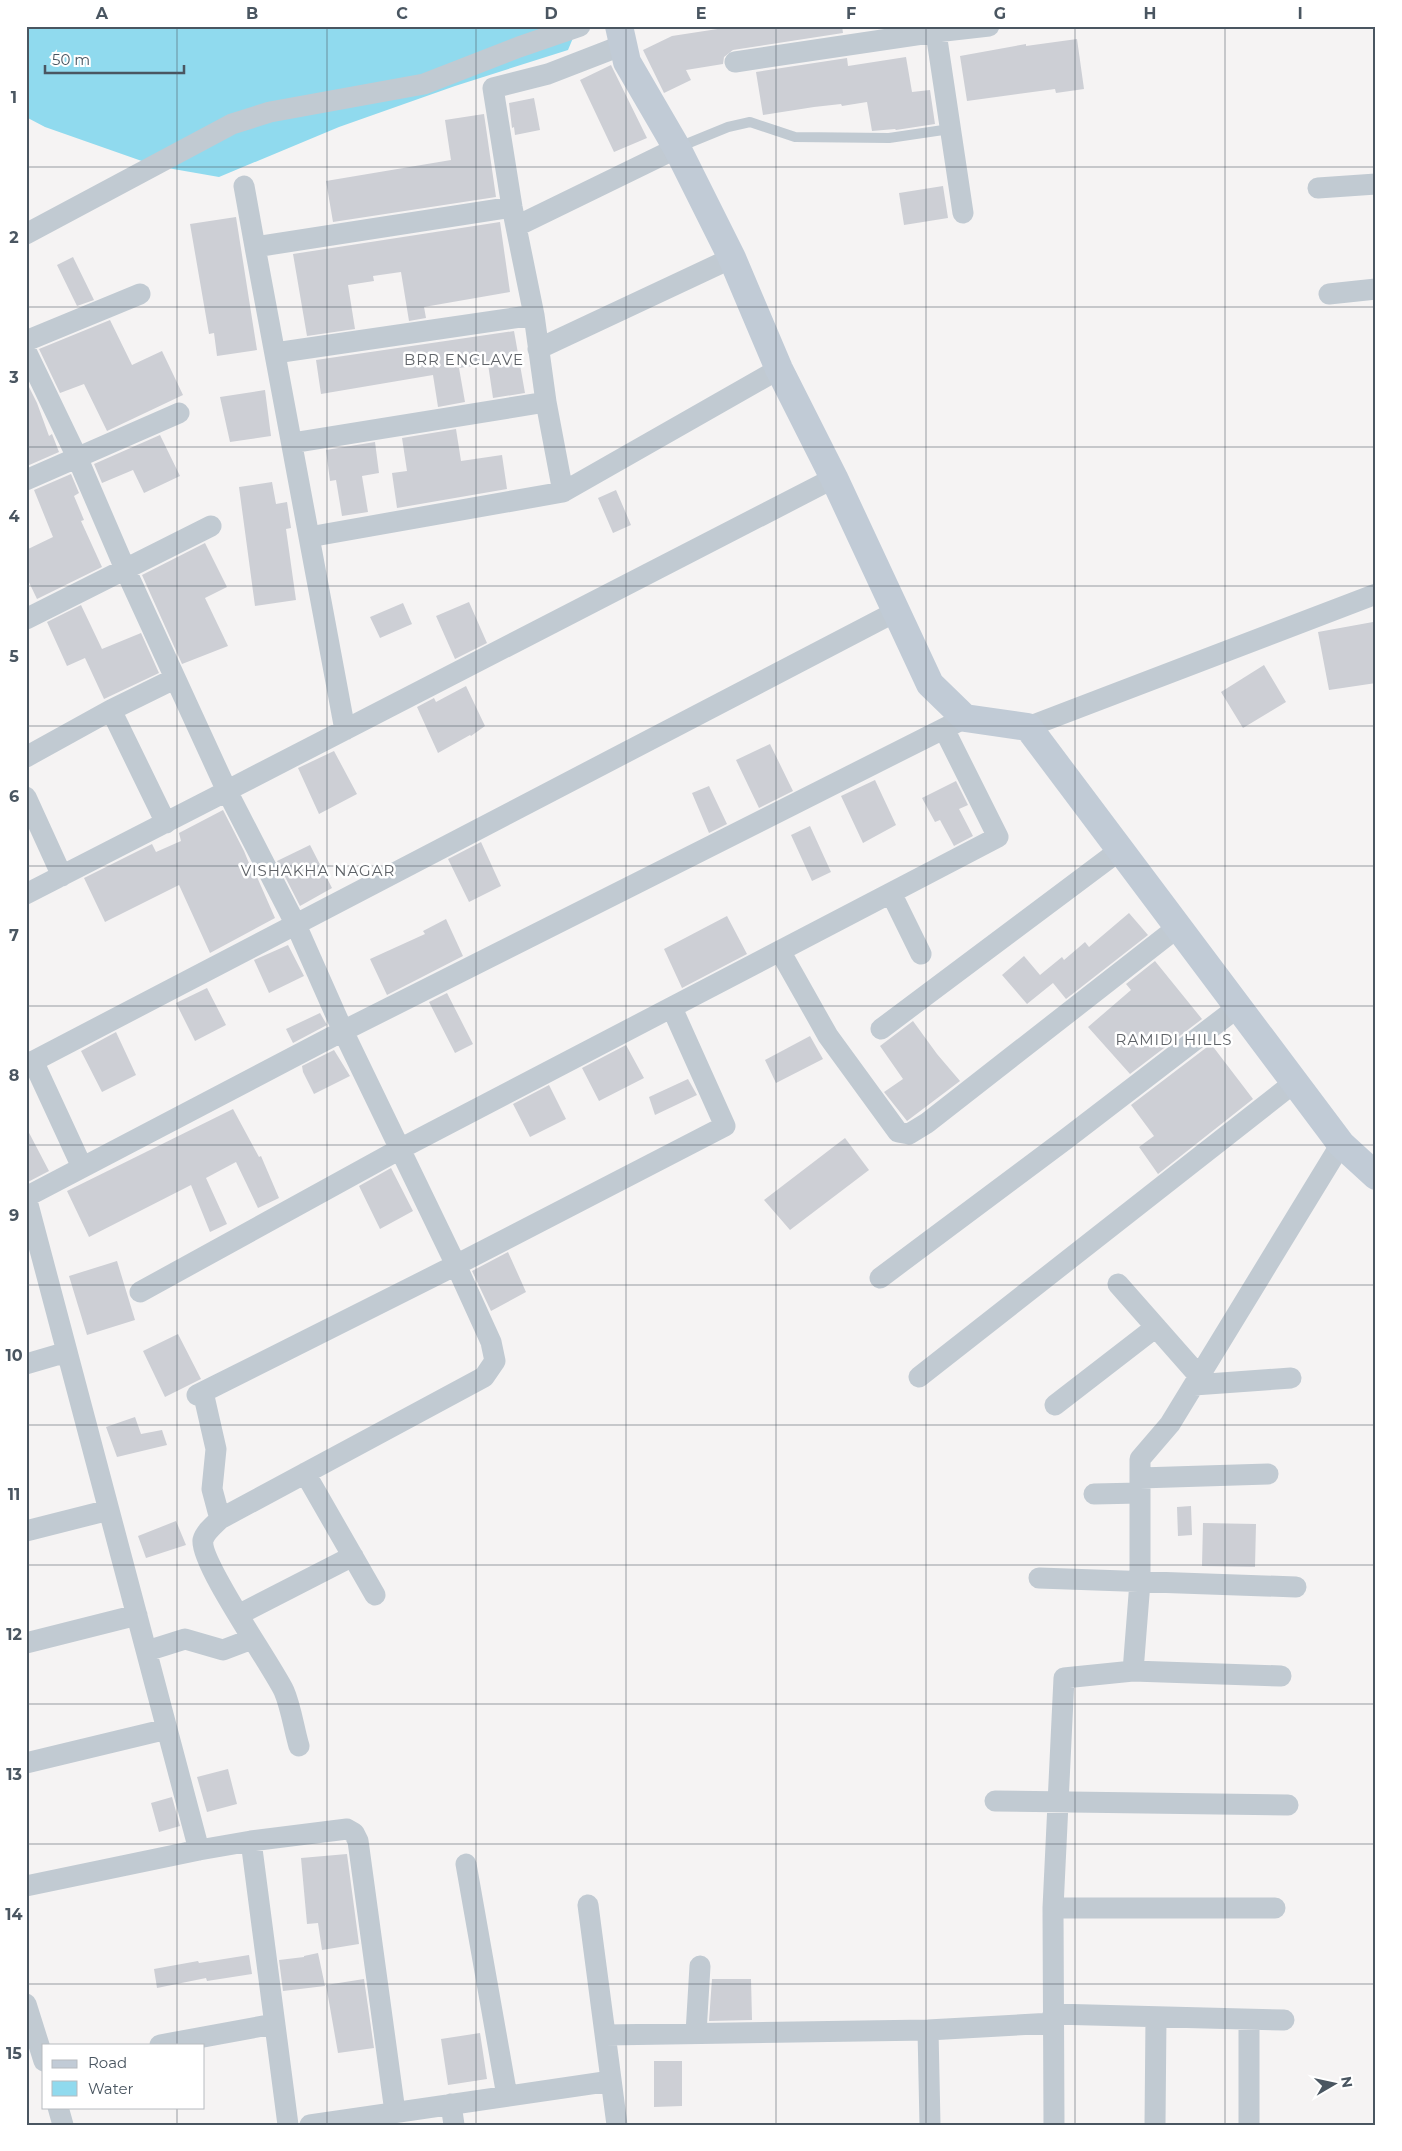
<svg xmlns="http://www.w3.org/2000/svg" width="1402" height="2151" viewBox="0 0 1402 2151" font-family="Montserrat,sans-serif">
<style>
.water{fill:#90daee}
.building{fill:#cdcfd5}
.lines{fill:none;stroke-linecap:round;stroke-linejoin:round}
.lane{stroke:#c1cad2;stroke-width:10}
.street{stroke:#c1cad2;stroke-width:21}
.secondary{stroke:#c1cbd6;stroke-width:28}
.grid{fill:none;stroke:#4a5661;stroke-width:1;stroke-opacity:0.55}
.labels{text-anchor:middle;dominant-baseline:central;stroke-width:5;stroke-linejoin:round;paint-order:stroke}
.neighbourhood-label{font-size:15px;letter-spacing:1px;fill:#5f6368;stroke:#fff}
.neatline{fill:none;stroke:#4a5661;stroke-width:2}
.grid-label{font-size:16px;text-anchor:middle;font-weight:bold;fill:#4a5661}
</style>
<rect width="100%" height="100%" fill="#f5f3f3"/>
<path class="water" d="M 26,26 L 578,26 L 568,50 L 455,86 L 339,127 L 219,177 L 156,166 L 45,127 L 26,117 Z"/>
<path class="building" d="M 737,26 L 842,26 L 843,33 L 733,50 L 724,57 L 723,64 L 686,70 L 691,80 L 664,93 L 643,50 L 672,36 Z
M 1077,39 L 1084,89 L 1056,93 L 1055,89 L 967,101 L 960,56 L 1026,44 L 1026,46 Z
M 906,57 L 912,92 L 930,90 L 935,124 L 896,130 L 895,129 L 872,131 L 867,102 L 842,106 L 841,104 L 814,107 L 763,115 L 756,72 L 847,58 L 848,66 Z
M 611,65 L 647,138 L 614,152 L 580,80 Z
M 534,98 L 540,130 L 515,135 L 514,127 L 512,128 L 509,103 Z
M 484,114 L 496,197 L 333,222 L 326,181 L 451,160 L 445,120 Z
M 943,186 L 948,218 L 904,225 L 899,193 Z
M 236,217 L 257,350 L 217,356 L 214,333 L 209,334 L 190,224 Z
M 500,222 L 510,292 L 424,307 L 426,318 L 409,321 L 401,272 L 373,276 L 374,281 L 348,285 L 355,329 L 307,336 L 293,254 Z
M 73,257 L 94,300 L 77,306 L 57,265 Z
M 110,320 L 132,365 L 162,351 L 183,395 L 107,431 L 84,384 L 60,393 L 39,349 Z
M 514,331 L 525,393 L 493,398 L 488,364 L 459,368 L 465,402 L 438,407 L 433,375 L 321,394 L 316,360 Z
M 26,381 L 37,403 L 49,436 L 52,434 L 59,452 L 27,466 Z
M 265,390 L 271,436 L 230,442 L 220,397 Z
M 456,429 L 461,461 L 502,455 L 507,489 L 397,508 L 392,473 L 407,471 L 402,438 Z
M 160,435 L 180,476 L 144,493 L 133,470 L 102,483 L 94,464 Z
M 375,442 L 379,473 L 362,476 L 368,512 L 342,516 L 336,480 L 330,481 L 326,450 Z
M 71,474 L 79,493 L 74,496 L 84,520 L 81,521 L 102,567 L 37,599 L 26,576 L 26,550 L 53,537 L 34,490 Z
M 272,482 L 276,504 L 287,502 L 291,528 L 286,529 L 296,600 L 255,606 L 239,487 Z
M 616,490 L 631,525 L 613,533 L 598,498 Z
M 205,543 L 227,587 L 205,598 L 228,646 L 182,664 L 142,575 Z
M 469,602 L 487,643 L 455,659 L 436,616 Z
M 403,603 L 412,624 L 380,638 L 370,617 Z
M 81,605 L 102,649 L 141,633 L 159,673 L 104,699 L 85,658 L 67,666 L 47,622 Z
M 1373,622 L 1376,638 L 1376,683 L 1329,690 L 1318,632 Z
M 1264,665 L 1286,702 L 1243,728 L 1221,692 Z
M 466,686 L 485,726 L 471,736 L 470,735 L 438,753 L 417,707 L 434,698 L 436,702 Z
M 770,744 L 793,791 L 759,808 L 736,760 Z
M 334,751 L 357,794 L 319,814 L 298,768 Z
M 875,780 L 896,825 L 863,843 L 841,796 Z
M 956,781 L 968,805 L 959,809 L 973,836 L 954,846 L 940,820 L 935,822 L 922,798 Z
M 709,786 L 727,824 L 709,833 L 692,793 Z
M 223,810 L 244,851 L 253,873 L 255,872 L 257,877 L 275,918 L 210,953 L 179,885 L 105,922 L 84,878 L 152,844 L 156,852 L 181,841 L 179,833 Z
M 810,826 L 831,872 L 812,881 L 791,835 Z
M 481,842 L 501,886 L 469,902 L 448,859 Z
M 310,845 L 332,888 L 300,906 L 277,861 Z
M 1129,913 L 1148,935 L 1066,999 L 1053,983 L 1027,1004 L 1002,975 L 1024,956 L 1040,975 L 1062,957 L 1064,960 L 1085,942 L 1089,947 Z
M 727,916 L 747,954 L 682,988 L 664,949 Z
M 446,919 L 463,956 L 387,995 L 370,959 L 425,934 L 423,931 Z
M 288,945 L 304,976 L 269,993 L 254,960 Z
M 1155,961 L 1202,1019 L 1130,1074 L 1088,1027 L 1131,990 L 1126,984 Z
M 207,988 L 226,1025 L 195,1041 L 176,1003 Z
M 447,993 L 473,1044 L 455,1053 L 429,1002 Z
M 320,1013 L 327,1025 L 293,1043 L 286,1029 Z
M 913,1021 L 937,1054 L 960,1081 L 907,1121 L 884,1092 L 903,1079 L 880,1046 Z
M 116,1032 L 136,1075 L 102,1092 L 81,1051 Z
M 810,1036 L 823,1059 L 776,1083 L 765,1060 Z
M 1211,1044 L 1253,1099 L 1158,1174 L 1139,1147 L 1154,1136 L 1131,1105 Z
M 626,1045 L 644,1078 L 599,1101 L 582,1068 Z
M 334,1050 L 350,1076 L 314,1094 L 303,1072 L 302,1066 Z
M 688,1079 L 697,1095 L 655,1115 L 649,1097 Z
M 549,1085 L 566,1119 L 530,1137 L 513,1104 Z
M 233,1109 L 259,1157 L 261,1156 L 279,1198 L 258,1208 L 236,1162 L 206,1178 L 227,1224 L 210,1232 L 191,1185 L 89,1237 L 67,1191 Z
M 26,1127 L 49,1171 L 26,1183 Z
M 845,1138 L 869,1170 L 790,1230 L 764,1200 Z
M 391,1168 L 413,1211 L 380,1229 L 359,1186 Z
M 508,1252 L 526,1292 L 491,1311 L 472,1271 Z
M 117,1261 L 135,1320 L 87,1335 L 69,1276 Z
M 178,1334 L 201,1379 L 165,1397 L 143,1351 Z
M 135,1417 L 141,1434 L 162,1430 L 167,1445 L 117,1457 L 106,1427 Z
M 1191,1506 L 1192,1535 L 1178,1536 L 1177,1507 Z
M 176,1521 L 186,1545 L 146,1558 L 138,1536 Z
M 1203,1523 L 1256,1524 L 1255,1567 L 1202,1566 Z
M 228,1769 L 237,1804 L 207,1812 L 197,1777 Z
M 172,1797 L 180,1826 L 159,1832 L 151,1803 Z
M 347,1854 L 359,1944 L 322,1950 L 318,1923 L 307,1924 L 301,1858 Z
M 318,1953 L 325,1986 L 283,1991 L 279,1960 L 304,1957 L 304,1956 Z
M 249,1955 L 252,1974 L 207,1981 L 206,1978 L 157,1988 L 154,1969 L 198,1961 L 199,1963 Z
M 364,1979 L 374,2048 L 338,2053 L 326,1985 Z
M 712,1979 L 751,1979 L 752,2020 L 709,2021 Z
M 480,2033 L 487,2079 L 448,2085 L 441,2039 Z
M 654,2061 L 682,2061 L 682,2106 L 654,2107 Z"/>
<g class="lines">
<path class="lane" d="M 679,147 L 728,127 L 750,122 L 795,137 L 889,138 L 950,129"/>
<path class="street" d="M 935,26 L 963,213
M 735,62 L 936,32 L 989,26
M 244,186 L 255,247
M 1318,188 L 1376,184
M 517,226 L 677,148
M 26,234 L 232,124 L 270,112 L 424,84 L 519,47 L 580,26
M 1329,294 L 1376,289
M 26,341 L 140,294
M 538,349 L 732,258
M 26,351 L 77,457 L 126,571 L 227,791 L 296,925 L 343,1031 L 456,1265 L 491,1342 L 495,1361 L 484,1377 L 220,1519 C 215,1524 205,1532 203,1540 C 199,1562 271,1664 284,1691 C 291,1707 294,1729 299,1746
M 275,353 L 534,315
M 292,443 L 546,402
M 26,480 L 179,413
M 563,492 L 546,402 L 534,315 L 512,207 L 493,88 L 548,74 L 623,45
M 309,537 L 563,492 L 779,369
M 26,619 L 211,526
M 111,710 L 166,823
M 1028,727 L 1376,594
M 345,730 L 255,247 L 512,207
M 26,757 L 111,710 L 174,679
M 228,790 L 834,478
M 26,797 L 62,876
M 891,893 L 921,954
M 26,894 L 227,791
M 780,951 L 828,1036 L 898,1132 L 909,1134 L 927,1123 L 1178,927
M 881,1029 L 1120,850
M 33,1061 L 82,1167
M 26,1065 L 897,611
M 880,1278 L 1066,1139 L 1238,1007
M 1118,1284 L 1199,1376
M 140,1292 L 400,1149 L 998,837 L 944,729
M 26,1364 L 67,1352
M 919,1377 L 1295,1082
M 1194,1385 L 1291,1378
M 203,1392 L 216,1449 L 212,1489 L 220,1519
M 197,1395 L 456,1265 L 725,1126 L 672,1008
M 1055,1405 L 1156,1327
M 305,1473 L 375,1595
M 1140,1478 L 1268,1474
M 1094,1494 L 1140,1493
M 26,1531 L 109,1510
M 1039,1578 L 1296,1587
M 238,1615 L 353,1556
M 26,1643 L 137,1615
M 147,1651 L 185,1639 L 223,1650 L 252,1639
M 1133,1671 L 1281,1676
M 26,1763 L 167,1729
M 995,1801 L 1288,1805
M 251,1841 L 288,2125
M 199,1850 L 26,1197 L 343,1031 L 965,718
M 466,1864 L 507,2096
M 26,1886 L 199,1850 L 251,1841 L 347,1829 L 354,1833 L 358,1841 L 395,2112
M 588,1905 L 617,2125
M 1053,1908 L 1275,1908
M 26,2004 L 44,2061
M 1053,2014 L 1284,2020
M 1249,2020 L 1249,2125
M 928,2030 L 930,2125
M 696,2033 L 700,1966
M 606,2035 L 928,2030 L 1053,2023
M 160,2045 L 274,2024
M 451,2104 L 454,2125
M 58,2107 L 63,2125
M 310,2125 L 611,2081
M 1054,2125 L 1053,1908 L 1064,1678 L 1133,1671 L 1140,1582 L 1140,1459 L 1170,1424 L 1341,1144
M 1155,2125 L 1156,2017"/>
<path class="secondary" d="M 619,26 L 627,62 L 677,148 L 732,258 L 779,369 L 834,478 L 930,684 L 965,718 L 1028,727 L 1341,1144 L 1376,1176"/>
</g>
<path class="grid" d="M 177,26 L 177,2045M 327,26 L 327,2125M 476,26 L 476,2125M 626,26 L 626,2125M 776,26 L 776,2125M 926,26 L 926,2125M 1075,26 L 1075,2125M 1225,26 L 1225,2125M 26,167 L 1376,167M 26,307 L 1376,307M 26,447 L 1376,447M 26,586 L 1376,586M 26,726 L 1376,726M 26,866 L 1376,866M 26,1006 L 1376,1006M 26,1145 L 1376,1145M 26,1285 L 1376,1285M 26,1425 L 1376,1425M 26,1565 L 1376,1565M 26,1704 L 1376,1704M 26,1844 L 1376,1844M 26,1984 L 1376,1984M 177,2107 L 177,2125"/>
<g class="labels">
<g class="neighbourhood-label">
<text x="464" y="359">BRR ENCLAVE</text>
<text x="318" y="870">VISHAKHA NAGAR</text>
<text x="1174" y="1039">RAMIDI HILLS</text>
</g>
</g>
<rect width="1402" height="2151" fill="none" stroke="#ffffff" stroke-width="55"/>
<rect x="42" y="2044" width="162" height="65" fill="#ffffff" stroke="#b7bbc0"/>
<rect x="52" y="2060" width="25" height="8" fill="#c1cbd6" stroke="#b7bbc0"/>
<text x="88" y="2068" font-size="15" fill="#4a5661">Road</text>
<rect x="52" y="2081" width="25" height="15" fill="#90daee" stroke="#b7bbc0"/>
<text x="88" y="2094" font-size="15" fill="#4a5661">Water</text>
<g transform="translate(1334 2084) rotate(81)" stroke="#ffffff" stroke-width="4" paint-order="stroke">
<path d="M0-4L9 19L0 12L-9 19Z" fill="#4a5661"/>
<text y="-8" font-size="14" font-weight="bold" text-anchor="middle" fill="#4a5661">N</text>
</g>
<path d="M45 65v8h139v-8" fill="none" stroke="#4a5661" stroke-width="2.5"/>
<text x="52" y="65" font-size="15" fill="#4a5661" stroke="#ffffff" stroke-width="4" paint-order="stroke">50 m</text>
<rect x="28" y="28" width="1346" height="2096" class="neatline"/>
<g class="grid-label">
<text x="102" y="19">A</text>
<text x="252" y="19">B</text>
<text x="402" y="19">C</text>
<text x="551" y="19">D</text>
<text x="701" y="19">E</text>
<text x="851" y="19">F</text>
<text x="1000" y="19">G</text>
<text x="1150" y="19">H</text>
<text x="1300" y="19">I</text>
<text x="14" y="103">1</text>
<text x="14" y="243">2</text>
<text x="14" y="383">3</text>
<text x="14" y="522">4</text>
<text x="14" y="662">5</text>
<text x="14" y="802">6</text>
<text x="14" y="941">7</text>
<text x="14" y="1081">8</text>
<text x="14" y="1221">9</text>
<text x="14" y="1361">10</text>
<text x="14" y="1500">11</text>
<text x="14" y="1640">12</text>
<text x="14" y="1780">13</text>
<text x="14" y="1920">14</text>
<text x="14" y="2059">15</text>
</g>
</svg>
